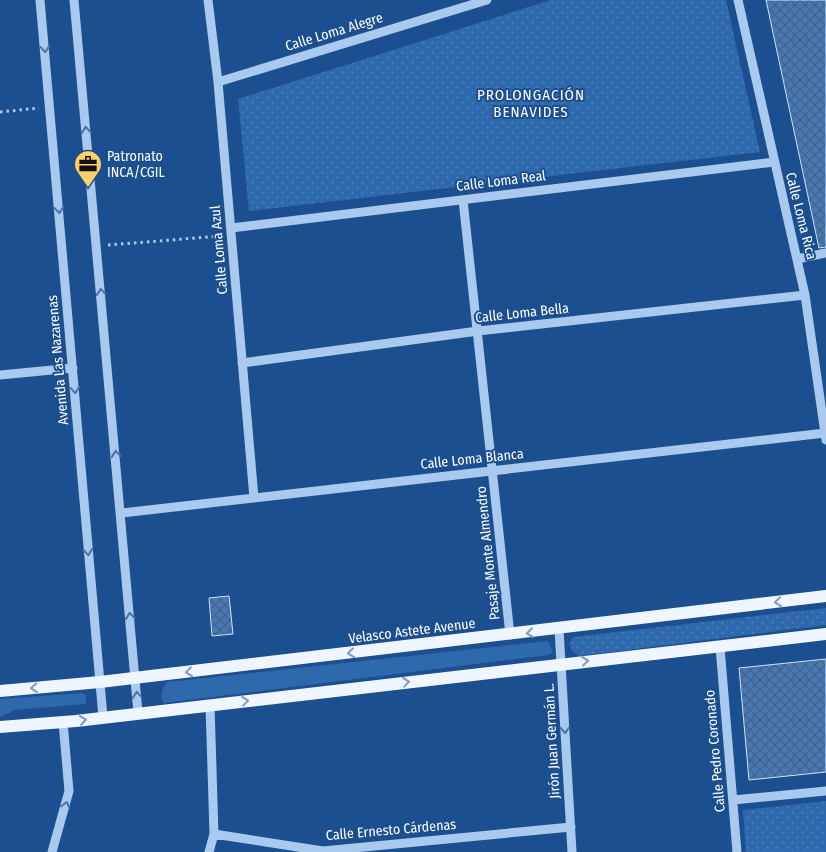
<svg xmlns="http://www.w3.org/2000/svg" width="826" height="852" viewBox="0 0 826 852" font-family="'Fira Sans Condensed',sans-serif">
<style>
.grass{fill:#2e69ad}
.park{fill:url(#park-dots)}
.building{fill:url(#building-cross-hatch);stroke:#cfe3fa}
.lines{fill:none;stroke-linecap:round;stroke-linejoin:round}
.path{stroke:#a9c9ee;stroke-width:3;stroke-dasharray:2.5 4;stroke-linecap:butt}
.minor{stroke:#a9c9ee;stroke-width:9}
.major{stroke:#f0f6ff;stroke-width:12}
.oneway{stroke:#4674ac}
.oneway2{stroke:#7b9ac1}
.labels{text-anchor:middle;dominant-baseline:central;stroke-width:4;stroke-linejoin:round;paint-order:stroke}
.street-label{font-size:14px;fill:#fff;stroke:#1b4f8f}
.poi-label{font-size:14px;fill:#fff;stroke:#1b4f8f;text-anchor:start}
.neighbourhood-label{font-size:15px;letter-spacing:1px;fill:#fff;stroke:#1b4f8f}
</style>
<defs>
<pattern id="park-dots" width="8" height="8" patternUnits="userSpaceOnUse" patternTransform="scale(1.25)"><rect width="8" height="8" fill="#2e69ad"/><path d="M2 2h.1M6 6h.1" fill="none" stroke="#4d80b9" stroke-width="1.8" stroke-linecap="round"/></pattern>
<pattern id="building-cross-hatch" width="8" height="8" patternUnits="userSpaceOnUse" patternTransform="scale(1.25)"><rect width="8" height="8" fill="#4478b7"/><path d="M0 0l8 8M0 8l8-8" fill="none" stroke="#486282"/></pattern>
</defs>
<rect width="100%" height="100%" fill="#1b4f8f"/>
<path class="grass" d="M 548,641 L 553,652 L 549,655 L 164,703 L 161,698 L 163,688 L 167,682 Z
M 82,693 L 86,695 L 86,704 L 15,710 L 0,717 L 0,699 Z"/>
<path class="park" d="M 551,0 L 726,0 L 760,152 L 249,211 L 238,99 Z
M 826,608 L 826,625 L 579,656 L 572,651 L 569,644 L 573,637 Z
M 826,801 L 826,852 L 746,852 L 743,810 Z"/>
<path class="building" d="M 766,0 L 826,0 L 826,247 L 819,248 Z
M 229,596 L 233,634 L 212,636 L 209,598 Z
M 826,659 L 826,772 L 749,780 L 739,668 Z"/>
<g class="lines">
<path class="path" d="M 0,112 L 39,108
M 108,245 L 221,236"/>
<path class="minor" d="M 40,0 L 103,717
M 74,0 L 138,713
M 208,0 L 218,82 L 254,498
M 738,0 L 805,295 L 826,440
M 218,82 L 487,0
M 463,200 L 510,635
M 231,228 L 774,162
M 797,259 L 826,253
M 242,363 L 478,331 L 805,295
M 0,375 L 73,368
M 122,513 L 825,433
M 559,629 L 572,852
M 720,647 L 737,852
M 733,800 L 826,791
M 214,834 L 323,851 L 571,827
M 52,852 L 69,791 L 63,722
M 209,852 L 214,834 L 210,705"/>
<path class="major" d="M 0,691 L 100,682 L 826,596
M 0,727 L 76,721 L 826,634"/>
</g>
<defs><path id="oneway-chevron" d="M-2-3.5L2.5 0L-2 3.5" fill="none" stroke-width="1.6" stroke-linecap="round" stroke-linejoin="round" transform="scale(1.25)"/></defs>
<g class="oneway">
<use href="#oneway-chevron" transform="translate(45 49) rotate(85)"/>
<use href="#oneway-chevron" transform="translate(86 130) rotate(-95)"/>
<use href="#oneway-chevron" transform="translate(59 210) rotate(85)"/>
<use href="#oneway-chevron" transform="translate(101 292) rotate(-95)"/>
<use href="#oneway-chevron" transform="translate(75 390) rotate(85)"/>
<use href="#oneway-chevron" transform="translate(116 454) rotate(-95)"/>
<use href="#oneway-chevron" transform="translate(88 552) rotate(85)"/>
<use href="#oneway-chevron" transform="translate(130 616) rotate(-95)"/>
<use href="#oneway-chevron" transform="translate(137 695) rotate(-95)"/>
<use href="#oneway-chevron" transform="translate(565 730) rotate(87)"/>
<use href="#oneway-chevron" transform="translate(66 805) rotate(-75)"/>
</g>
<g class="oneway2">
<use href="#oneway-chevron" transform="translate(778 602) rotate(173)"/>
<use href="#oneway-chevron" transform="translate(530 633) rotate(174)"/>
<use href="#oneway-chevron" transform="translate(351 653) rotate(173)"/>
<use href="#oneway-chevron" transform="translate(585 661) rotate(-6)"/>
<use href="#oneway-chevron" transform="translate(189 672) rotate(173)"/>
<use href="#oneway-chevron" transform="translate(406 682) rotate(-7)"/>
<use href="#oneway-chevron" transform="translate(34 688) rotate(176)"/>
<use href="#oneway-chevron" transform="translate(245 701) rotate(-7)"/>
<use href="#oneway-chevron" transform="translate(83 720) rotate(-8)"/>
</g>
<defs>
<g id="office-pin" transform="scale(1.4375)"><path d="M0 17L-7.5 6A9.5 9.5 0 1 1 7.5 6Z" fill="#ffd166" stroke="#1b4f8f"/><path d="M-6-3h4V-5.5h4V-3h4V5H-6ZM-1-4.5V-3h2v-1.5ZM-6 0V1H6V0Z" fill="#111"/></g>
</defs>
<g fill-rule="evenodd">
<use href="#office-pin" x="88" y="164"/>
</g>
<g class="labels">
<g class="street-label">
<text transform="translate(334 32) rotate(-17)">Calle Loma Alegre</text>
<text transform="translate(501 181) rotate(-7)">Calle Loma Real</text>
<text transform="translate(801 216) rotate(76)">Calle Loma Rica</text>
<text transform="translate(219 250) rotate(-95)">Calle Loma Azul</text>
<text transform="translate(522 313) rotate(-6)">Calle Loma Bella</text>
<text transform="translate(58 360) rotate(-95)">Avenida Las Nazarenas</text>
<text transform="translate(472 459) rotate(-6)">Calle Loma Blanca</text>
<text transform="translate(488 553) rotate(-96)">Pasaje Monte Almendro</text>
<text transform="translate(412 631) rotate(-7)">Velasco Astete Avenue</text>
<text transform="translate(552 741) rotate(-93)">Jirón Juan Germán L.</text>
<text transform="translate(715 751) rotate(-95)">Calle Pedro Coronado</text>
<text transform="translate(391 830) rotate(-5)">Calle Ernesto Cárdenas</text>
</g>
<g class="poi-label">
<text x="107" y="156">Patronato<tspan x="107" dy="16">INCA/CGIL</tspan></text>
</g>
<g class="neighbourhood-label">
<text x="531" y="95">PROLONGACIÓN<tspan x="531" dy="17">BENAVIDES</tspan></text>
</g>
</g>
</svg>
